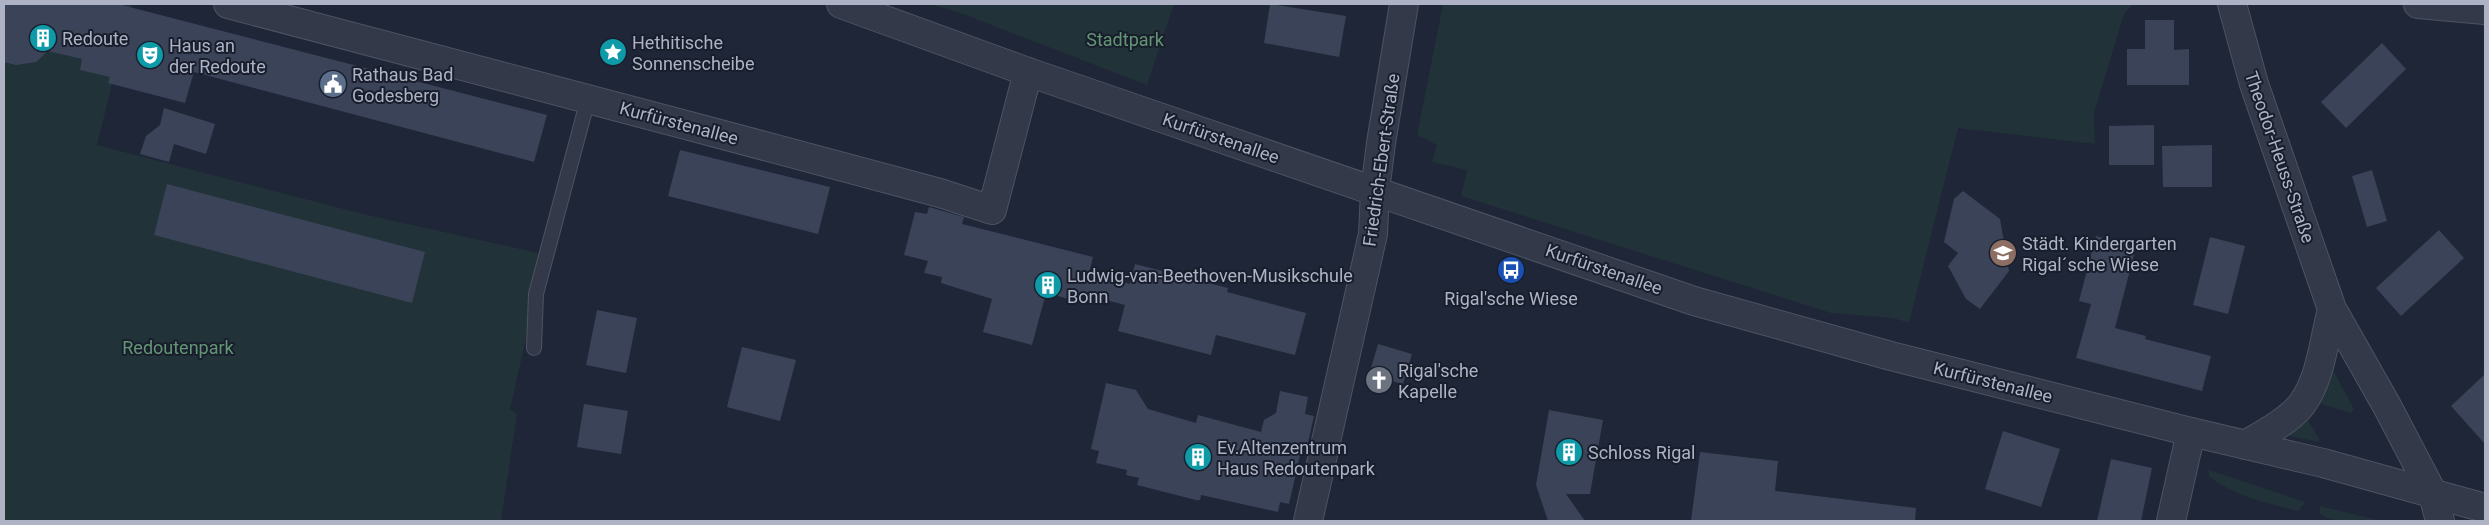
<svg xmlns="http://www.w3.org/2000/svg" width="2489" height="525" viewBox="0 0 2489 525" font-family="Roboto,sans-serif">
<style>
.green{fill:#213238}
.building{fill:#3b4358}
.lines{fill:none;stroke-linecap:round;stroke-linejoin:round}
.service-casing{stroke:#4d5363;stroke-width:16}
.minor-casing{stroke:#4d5363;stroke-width:30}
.tertiary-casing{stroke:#4d5363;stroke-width:30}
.service{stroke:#333948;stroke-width:14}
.minor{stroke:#333948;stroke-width:28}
.tertiary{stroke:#333948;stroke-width:28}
.labels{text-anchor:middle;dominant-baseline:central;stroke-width:4;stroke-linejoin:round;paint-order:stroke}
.poi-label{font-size:18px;fill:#adb3c5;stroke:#181e2c;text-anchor:start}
.park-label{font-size:18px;fill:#649676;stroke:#181e2c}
.street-label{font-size:18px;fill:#adb3c5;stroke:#181e2c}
</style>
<rect width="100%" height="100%" fill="#1f2637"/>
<path class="green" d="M 4,4 L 132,4 L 97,145 L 363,214 L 547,255 L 536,295 L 510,409 L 517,414 L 501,521 L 4,521 Z
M 930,4 L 1174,4 L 1147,85 L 960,13 Z
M 1443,4 L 2133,4 L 2124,14 L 2094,113 L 2095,144 L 1958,128 L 1909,323 L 1893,318 L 1831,313 L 1461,196 L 1467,170 L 1432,162 L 1437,145 L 1417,135 Z
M 2333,370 L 2354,409 L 2351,413 L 2315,402 L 2330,371 Z
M 2304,414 L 2319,438 L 2319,442 L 2285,435 Z
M 2209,470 L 2305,502 L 2305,503 L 2298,511 C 2267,503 2235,497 2209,476 Z
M 2320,506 L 2382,521 C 2363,521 2334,525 2319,513 Z"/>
<path class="building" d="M 4,4 L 118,4 L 547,115 L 534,162 L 194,72 L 185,103 L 108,83 L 110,77 L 80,70 L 82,59 L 48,51 L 36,62 L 16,65 L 4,62 Z
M 1270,4 L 1346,16 L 1339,57 L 1264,43 Z
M 2145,20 L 2174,20 L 2174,50 L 2189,49 L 2189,85 L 2127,85 L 2127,49 L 2145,49 Z
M 2382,43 L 2406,69 L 2346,128 L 2321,102 Z
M 164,108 L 215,124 L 206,154 L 174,144 L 169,162 L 140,154 L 146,136 L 160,125 Z
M 2154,125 L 2154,165 L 2109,165 L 2109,126 Z
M 2212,145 L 2212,187 L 2163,187 L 2162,146 Z
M 680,150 L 830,187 L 818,234 L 668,196 Z
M 2372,170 L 2387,221 L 2367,227 L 2352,176 Z
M 167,184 L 425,252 L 412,303 L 154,235 Z
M 1963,191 L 2000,219 L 2009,271 L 1980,309 L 1966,299 L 1948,266 L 1958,253 L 1944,242 L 1954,199 Z
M 929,207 L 964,217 L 962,224 L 1093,257 L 1089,273 L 1130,284 L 1135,264 L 1228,288 L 1227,292 L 1306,313 L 1295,355 L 1216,335 L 1211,355 L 1118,331 L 1125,305 L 1083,294 L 1080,302 L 1046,293 L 1032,345 L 983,332 L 992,299 L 941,283 L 942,277 L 924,273 L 928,261 L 904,255 L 915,212 L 927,214 Z
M 2439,230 L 2464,258 L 2401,316 L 2376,288 Z
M 2096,236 L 2136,247 L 2115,328 L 2146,336 L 2145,339 L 2211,356 L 2202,391 L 2076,358 L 2091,304 L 2079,301 Z
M 2210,237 L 2245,246 L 2228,314 L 2193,305 Z
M 597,310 L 637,318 L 626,373 L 586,365 Z
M 1378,344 L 1412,354 L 1403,384 L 1369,375 Z
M 742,347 L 796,360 L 780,421 L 727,407 Z
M 2485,374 L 2485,444 L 2451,406 Z
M 1106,383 L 1136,390 L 1148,409 L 1196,423 L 1198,415 L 1261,432 L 1264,420 L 1276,413 L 1280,391 L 1308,397 L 1305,414 L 1314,416 L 1308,443 L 1303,442 L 1289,504 L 1280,502 L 1278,512 L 1201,495 L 1200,500 L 1196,500 L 1137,485 L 1139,478 L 1126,475 L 1127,470 L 1096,463 L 1099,451 L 1091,449 Z
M 584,404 L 628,411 L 621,454 L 577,447 Z
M 1549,410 L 1603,420 L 1590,494 L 1566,494 L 1585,521 L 1548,521 L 1536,485 Z
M 2003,431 L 2060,449 L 2041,507 L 1985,489 Z
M 1700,452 L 1778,461 L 1775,491 L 1916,508 L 1915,521 L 1691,521 Z
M 2111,459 L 2152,468 L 2141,521 L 2097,521 Z"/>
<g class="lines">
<g class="service-casing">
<path id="service" d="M 534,348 L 536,294 L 588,99"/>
</g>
<g class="minor-casing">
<path id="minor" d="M 228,4 L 686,125 L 940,193 L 992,210 L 1028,72
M 2418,4 L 2485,10
M 1308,521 L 1373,234 L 1375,191
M 2171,521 L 2191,432"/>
</g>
<g class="tertiary-casing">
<path id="tertiary" d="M 841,4 L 1028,72 L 1694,301 L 1891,356 L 2191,432 L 2323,463 L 2485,508
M 2232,4 L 2254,84 L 2332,309 L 2387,406 L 2433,494 L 2440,521
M 1375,191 L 1381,143 L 1404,4
M 2245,445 C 2262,435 2290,420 2302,404 C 2321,378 2324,340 2332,309"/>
</g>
<use href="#service" class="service"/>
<use href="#minor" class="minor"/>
<use href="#tertiary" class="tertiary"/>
</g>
<defs>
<g id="building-disc" transform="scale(1.4375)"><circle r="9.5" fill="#0f9aa8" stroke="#181e2c"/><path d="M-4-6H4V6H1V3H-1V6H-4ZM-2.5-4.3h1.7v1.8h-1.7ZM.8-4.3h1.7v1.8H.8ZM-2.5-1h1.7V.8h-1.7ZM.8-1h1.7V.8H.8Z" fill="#fff"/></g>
<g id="sight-disc" transform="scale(1.4375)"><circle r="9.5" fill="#0f9aa8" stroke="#181e2c"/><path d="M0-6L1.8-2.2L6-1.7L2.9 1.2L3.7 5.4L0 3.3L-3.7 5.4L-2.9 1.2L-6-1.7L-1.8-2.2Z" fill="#fff"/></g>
<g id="theatre-disc" transform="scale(1.4375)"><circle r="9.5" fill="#0f9aa8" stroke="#181e2c"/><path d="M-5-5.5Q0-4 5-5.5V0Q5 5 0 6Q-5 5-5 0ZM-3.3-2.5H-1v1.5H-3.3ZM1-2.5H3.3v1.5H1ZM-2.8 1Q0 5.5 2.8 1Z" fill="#fff"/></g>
<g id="civic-disc" transform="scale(1.4375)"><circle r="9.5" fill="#5c6f8a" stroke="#181e2c"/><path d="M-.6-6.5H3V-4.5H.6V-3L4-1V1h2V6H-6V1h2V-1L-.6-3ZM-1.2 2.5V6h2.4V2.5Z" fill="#fff"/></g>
<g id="school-disc" transform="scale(1.4375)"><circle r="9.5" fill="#8d6e63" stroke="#181e2c"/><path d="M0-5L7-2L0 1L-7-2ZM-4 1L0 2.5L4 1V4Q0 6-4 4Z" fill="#fff"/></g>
<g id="bus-disc" transform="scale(1.4375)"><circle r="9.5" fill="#1a4fb4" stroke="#181e2c"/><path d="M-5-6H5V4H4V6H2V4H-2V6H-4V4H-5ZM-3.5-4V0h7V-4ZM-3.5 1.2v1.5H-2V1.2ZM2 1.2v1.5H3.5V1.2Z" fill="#fff"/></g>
<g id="church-disc" transform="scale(1.4375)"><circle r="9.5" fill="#6b7280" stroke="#181e2c"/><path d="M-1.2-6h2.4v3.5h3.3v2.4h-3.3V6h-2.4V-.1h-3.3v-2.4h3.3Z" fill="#fff"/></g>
</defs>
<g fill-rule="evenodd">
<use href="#building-disc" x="43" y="38"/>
<use href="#sight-disc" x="613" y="52"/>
<use href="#theatre-disc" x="150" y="55"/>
<use href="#civic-disc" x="333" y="84"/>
<use href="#school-disc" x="2003" y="253"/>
<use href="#bus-disc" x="1511" y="270"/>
<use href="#building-disc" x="1048" y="285"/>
<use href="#church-disc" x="1379" y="380"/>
<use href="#building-disc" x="1569" y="452"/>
<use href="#building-disc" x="1198" y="457"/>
</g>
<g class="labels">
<g class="poi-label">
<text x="62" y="38">Redoute</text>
<text x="632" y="42">Hethitische<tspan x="632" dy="21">Sonnenscheibe</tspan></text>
<text x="169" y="45">Haus an<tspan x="169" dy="21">der Redoute</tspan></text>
<text x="352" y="74">Rathaus Bad<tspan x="352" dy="21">Godesberg</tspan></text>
<text x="2022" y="243">Städt. Kindergarten<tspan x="2022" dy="21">Rigal´sche Wiese</tspan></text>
<text x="1067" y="275">Ludwig-van-Beethoven-Musikschule<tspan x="1067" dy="21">Bonn</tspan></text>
<text x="1511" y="298" text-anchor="middle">Rigal'sche Wiese</text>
<text x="1398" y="370">Rigal'sche<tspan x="1398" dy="21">Kapelle</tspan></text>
<text x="1217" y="447">Ev.Altenzentrum<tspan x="1217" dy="21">Haus Redoutenpark</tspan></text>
<text x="1588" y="452">Schloss Rigal</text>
</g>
<g class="park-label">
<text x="1125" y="39">Stadtpark</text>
<text x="178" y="347">Redoutenpark</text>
</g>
<g class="street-label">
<text transform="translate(679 123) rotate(15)">Kurfürstenallee</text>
<text transform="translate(1221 138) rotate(19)">Kurfürstenallee</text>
<text transform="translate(2280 157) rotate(71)">Theodor-Heuss-Straße</text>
<text transform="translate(1381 160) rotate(-82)">Friedrich-Ebert-Straße</text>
<text transform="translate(1604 269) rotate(19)">Kurfürstenallee</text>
<text transform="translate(1993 382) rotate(14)">Kurfürstenallee</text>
</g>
</g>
<rect width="2489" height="525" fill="none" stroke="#adb3c5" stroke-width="10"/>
</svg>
